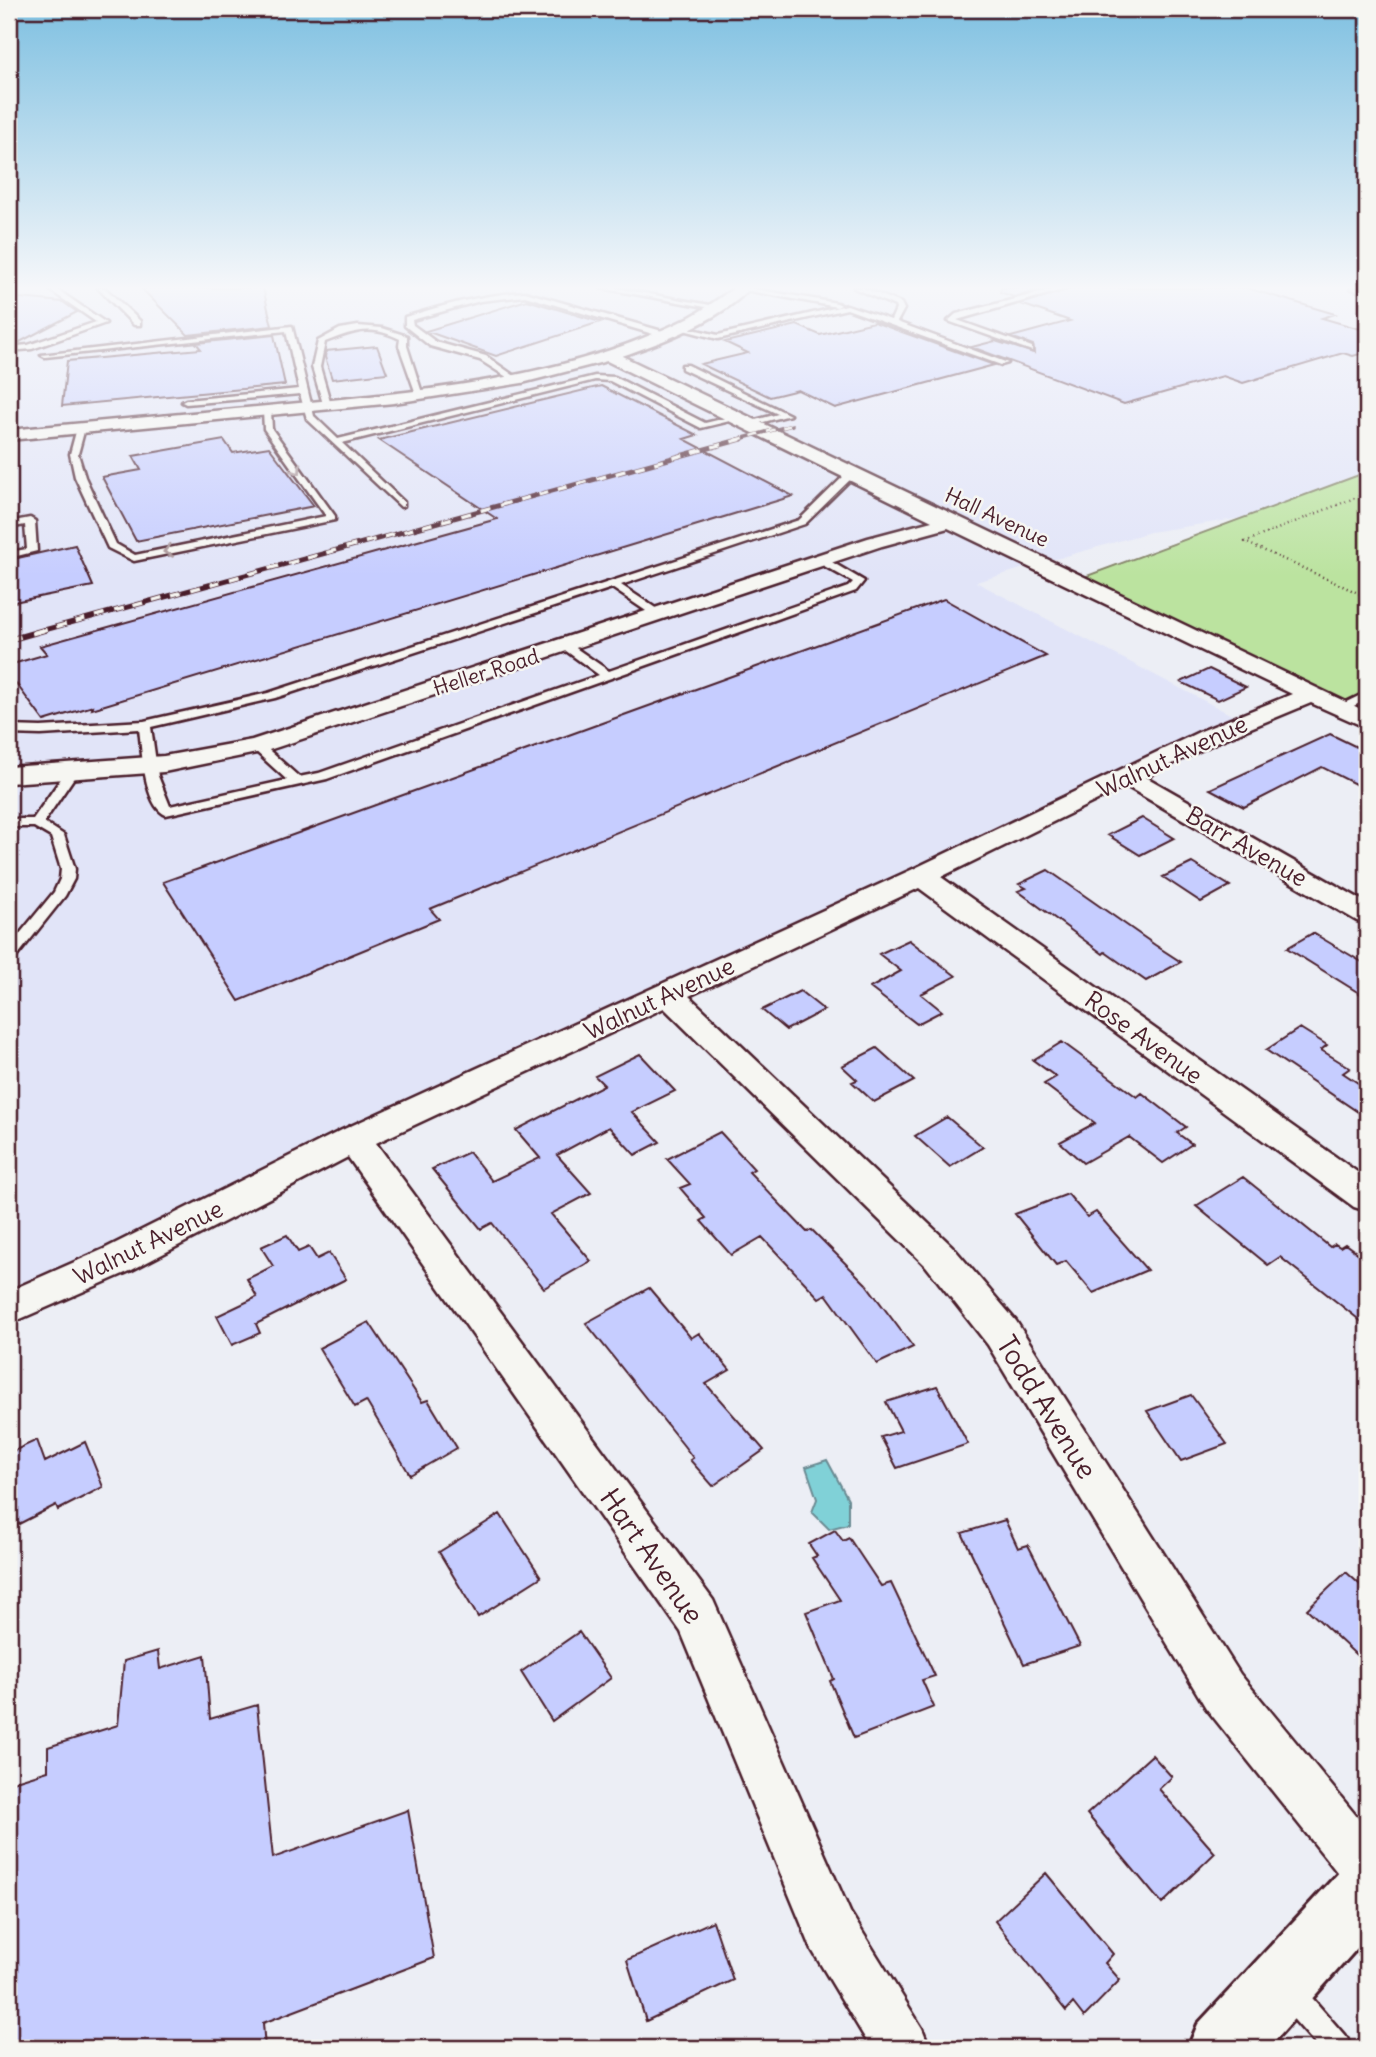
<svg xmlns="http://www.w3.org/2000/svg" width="1376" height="2057" viewBox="0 0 1376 2057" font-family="Delius,sans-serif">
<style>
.built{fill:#e1e4f8}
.green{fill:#bbe39f;stroke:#828165;stroke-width:2}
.water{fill:#80d1d7;stroke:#6a8a92;stroke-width:2}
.building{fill:#c6cdff;stroke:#4a1f2b;stroke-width:2}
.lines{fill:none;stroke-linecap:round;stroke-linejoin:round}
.lane-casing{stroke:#4a1f2b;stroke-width:5}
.street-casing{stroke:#4a1f2b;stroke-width:5}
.secondary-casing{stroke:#4a1f2b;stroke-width:6}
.path{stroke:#4a1f2b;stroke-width:2.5;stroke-dasharray:1 3.5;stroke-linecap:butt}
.lane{fill:#f6f6f2;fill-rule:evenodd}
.street{fill:#f6f6f2;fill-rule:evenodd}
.secondary{fill:#f6f6f2;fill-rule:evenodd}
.rail-far2-casing{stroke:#4a1f2b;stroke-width:3.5}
.rail-far1-casing{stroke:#4a1f2b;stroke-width:5}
.rail-casing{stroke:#4a1f2b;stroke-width:6}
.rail-far2{stroke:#f6f6f2;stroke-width:2.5;stroke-dasharray:8;stroke-linecap:butt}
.rail-far1{stroke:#f6f6f2;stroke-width:3.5;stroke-dasharray:10;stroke-linecap:butt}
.rail{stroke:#f6f6f2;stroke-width:4.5;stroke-dasharray:12;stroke-linecap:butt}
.oneway{stroke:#a99598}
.labels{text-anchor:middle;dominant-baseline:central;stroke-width:5;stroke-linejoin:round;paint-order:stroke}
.far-street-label{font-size:21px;fill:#4a1f2b;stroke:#f6f6f2}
.street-label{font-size:24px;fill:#4a1f2b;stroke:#f6f6f2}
.near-street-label{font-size:28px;fill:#4a1f2b;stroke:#f6f6f2}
</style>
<rect width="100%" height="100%" fill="#eceef5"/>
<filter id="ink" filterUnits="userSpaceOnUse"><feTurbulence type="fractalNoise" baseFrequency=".0143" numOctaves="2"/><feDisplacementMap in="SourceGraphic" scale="14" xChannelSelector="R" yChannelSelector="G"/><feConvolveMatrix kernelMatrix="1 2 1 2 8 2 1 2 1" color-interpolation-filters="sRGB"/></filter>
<g filter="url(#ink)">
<path class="built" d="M 9,288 L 1367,288 L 1367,485 L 1314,507 L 1150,532 L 976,582 L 1247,723 L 9,1302 Z"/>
<path class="green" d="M 1367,472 L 1367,701 L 1348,709 L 1076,580 Z"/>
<path class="water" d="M 827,1460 L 848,1499 L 848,1524 L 829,1529 L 812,1512 L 817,1499 L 806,1467 Z"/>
<path class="building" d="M 141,288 L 263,288 L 272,326 L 188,335 Z
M 1001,288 L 1047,288 L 1014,297 L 1000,292 Z
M 1072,288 L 1247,288 L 1335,314 L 1322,318 L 1367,331 L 1367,352 L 1353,356 L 1343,353 L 1243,383 L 1223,376 L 1124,404 L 972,347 L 995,341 L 1034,353 L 1033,345 L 1011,337 L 1070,321 L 1021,304 Z
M 9,297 L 63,302 L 77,312 L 16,344 L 9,344 Z
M 527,300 L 600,322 L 496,356 L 426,331 Z
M 874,322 L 994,365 L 835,408 L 798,390 L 770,397 L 701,364 L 748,353 L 725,342 L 797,325 L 820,335 Z
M 274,335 L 285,385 L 62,406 L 67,361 L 201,349 L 196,343 Z
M 377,346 L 387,373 L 332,379 L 325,357 L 326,351 Z
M 601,386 L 697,435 L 684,439 L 793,496 L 92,709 L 93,706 L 44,721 L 9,674 L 9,665 L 47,654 L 40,646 L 497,519 L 379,440 Z
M 224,440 L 233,453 L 269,447 L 314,506 L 136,541 L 102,477 L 141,470 L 133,456 Z
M 75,545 L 93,586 L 9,603 L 9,560 Z
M 944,599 L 1046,656 L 430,909 L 439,919 L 239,1001 L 163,882 Z
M 1209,669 L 1246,687 L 1218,700 L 1181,682 Z
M 1330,734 L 1367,752 L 1367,790 L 1322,767 L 1244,807 L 1210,789 Z
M 1142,818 L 1174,838 L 1140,855 L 1108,835 Z
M 1192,863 L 1230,886 L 1201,902 L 1163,877 Z
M 1048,870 L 1155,945 L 1181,962 L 1146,981 L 1105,952 L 1103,954 L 1018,891 L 1026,888 L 1019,884 Z
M 1313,933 L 1367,965 L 1367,998 L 1287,948 Z
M 909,940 L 956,976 L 921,994 L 942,1011 L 917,1024 L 870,988 L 901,971 L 879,954 Z
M 800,991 L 824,1010 L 786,1030 L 762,1010 Z
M 1300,1028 L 1327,1045 L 1321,1050 L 1350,1068 L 1343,1073 L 1367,1089 L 1367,1118 L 1266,1050 Z
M 1062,1042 L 1137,1097 L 1142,1093 L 1186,1127 L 1177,1133 L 1192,1144 L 1163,1163 L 1129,1137 L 1083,1163 L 1060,1142 L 1095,1123 L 1044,1084 L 1056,1077 L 1033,1060 Z
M 877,1048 L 914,1081 L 874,1102 L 852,1082 L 857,1080 L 842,1066 Z
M 640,1054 L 675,1091 L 632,1112 L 660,1142 L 635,1155 L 609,1127 L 557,1155 L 591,1193 L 551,1214 L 591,1261 L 544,1288 L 492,1223 L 481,1229 L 432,1169 L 469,1152 L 492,1181 L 540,1158 L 516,1130 L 604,1085 L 595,1076 Z
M 947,1117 L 983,1147 L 950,1167 L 915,1136 Z
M 720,1132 L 754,1169 L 749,1172 L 807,1232 L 812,1230 L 866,1284 L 913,1347 L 877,1364 L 826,1294 L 819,1298 L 762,1237 L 731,1255 L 701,1221 L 706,1218 L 680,1188 L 690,1184 L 667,1159 Z
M 1243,1177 L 1330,1247 L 1335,1244 L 1340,1247 L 1345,1244 L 1367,1260 L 1367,1326 L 1280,1257 L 1268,1265 L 1196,1206 Z
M 1068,1194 L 1087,1217 L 1096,1212 L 1147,1270 L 1093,1293 L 1066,1261 L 1056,1265 L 1015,1214 Z
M 287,1235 L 298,1252 L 309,1247 L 317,1259 L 329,1253 L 346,1279 L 256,1324 L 260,1333 L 232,1345 L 217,1316 L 257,1297 L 247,1279 L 273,1266 L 261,1247 Z
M 649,1288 L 691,1338 L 699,1333 L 730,1370 L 706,1384 L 764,1450 L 713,1486 L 690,1460 L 693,1458 L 684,1446 L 586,1323 Z
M 369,1322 L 422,1402 L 428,1400 L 457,1448 L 410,1475 L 366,1401 L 355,1407 L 319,1348 Z
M 937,1386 L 968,1444 L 897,1468 L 881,1437 L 901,1431 L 886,1402 Z
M 1191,1395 L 1227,1444 L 1181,1461 L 1147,1411 Z
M 37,1440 L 45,1462 L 85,1442 L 103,1487 L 58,1510 L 56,1505 L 9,1529 L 9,1453 Z
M 500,1514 L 541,1577 L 478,1617 L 439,1552 Z
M 1005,1520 L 1018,1548 L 1028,1545 L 1080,1646 L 1024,1664 L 962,1533 Z
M 835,1530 L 843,1541 L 849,1538 L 881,1586 L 891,1583 L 935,1676 L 922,1680 L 934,1707 L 854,1738 L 830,1681 L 834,1679 L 806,1612 L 840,1600 L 812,1558 L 817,1556 L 809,1544 Z
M 1346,1572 L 1367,1591 L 1367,1665 L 1307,1609 Z
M 579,1632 L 611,1678 L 552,1721 L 521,1672 Z
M 158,1651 L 160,1669 L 205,1655 L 210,1719 L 257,1705 L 273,1858 L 408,1810 L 434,1958 L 263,2023 L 265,2048 L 9,2048 L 9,1783 L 48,1771 L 48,1747 L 118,1725 L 124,1661 Z
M 1152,1755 L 1172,1777 L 1159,1789 L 1215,1853 L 1162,1904 L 1087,1814 Z
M 1046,1873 L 1113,1954 L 1105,1963 L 1120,1980 L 1084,2017 L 1073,2003 L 1066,2011 L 995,1921 Z
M 713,1921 L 733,1980 L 646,2021 L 627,1960 Z"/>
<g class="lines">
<g class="lane-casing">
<path id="lane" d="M 47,288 L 55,288 L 106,323 L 32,349 L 9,351 L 9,347 L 28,345 L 96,322 Z
M 98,288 L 105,288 L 140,321 L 140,325 L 134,325 Z
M 601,288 L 616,288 L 721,307 L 717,309 Z
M 748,288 L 837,303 L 841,305 L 837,307 L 739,289 Z
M 854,288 L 863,288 L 901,303 L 904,309 L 897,322 L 1008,363 L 1001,365 L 847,309 L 718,339 L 676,328 L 680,326 L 718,335 L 847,305 L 891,320 L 896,309 L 895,306 Z
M 1058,288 L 1069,288 L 957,320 L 1032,347 L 1032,351 L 948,321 L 956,314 Z
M 525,292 L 669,333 L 670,335 L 663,337 L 525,296 L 480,301 L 412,320 L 413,325 L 436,342 L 486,356 L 516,377 L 513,381 L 480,360 L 430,346 L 405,326 L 405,317 C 445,305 484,294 525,292 Z
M 292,326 L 314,416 L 338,439 L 595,376 L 615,377 L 705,423 L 734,416 L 738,419 L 701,428 L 610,381 L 595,380 L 342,443 L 404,502 L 404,506 L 401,507 L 307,419 L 300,394 L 186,404 L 182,402 L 186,400 L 299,389 L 286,331 L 45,357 L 41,355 Z
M 358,326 L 382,328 L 407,336 L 407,346 L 423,396 L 416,394 L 399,346 L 400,339 C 371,324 353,331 325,342 L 320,367 L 331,405 L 324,407 L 312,367 L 318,341 L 340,329 Z
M 682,365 L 688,365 L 790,415 L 744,427 L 744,423 L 778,414 L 682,369 Z
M 267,408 L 271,411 L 272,429 L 335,516 L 335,520 L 134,561 L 108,548 L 75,477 L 70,454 L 77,428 L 81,425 L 85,428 L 78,454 L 85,477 L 116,544 L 135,555 L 326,516 L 264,429 L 263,411 Z
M 848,472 L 856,474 L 805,524 L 621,585 L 663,613 L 663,617 L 655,617 L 612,588 L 275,698 L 151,727 L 158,776 L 170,806 L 287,780 L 253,749 L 253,743 L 261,743 L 299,777 L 319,773 L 599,675 L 562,648 L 562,644 L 570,644 L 609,671 L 848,587 L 853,582 L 817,562 L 817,558 L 825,558 L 864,581 L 856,591 L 327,779 L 166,815 C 144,806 142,750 139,729 L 41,735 L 9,734 L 9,726 L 41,727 L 144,721 L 268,693 L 799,520 Z
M 30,518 L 35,521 L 37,551 L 9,558 L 9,552 L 27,549 L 25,525 L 9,528 L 9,522 Z
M 1367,692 L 1367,700 L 1340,712 L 1334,708 Z
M 71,769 L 77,773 L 44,822 L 64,835 L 75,869 L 74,879 L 65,896 L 14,960 L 9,962 L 9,947 L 54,892 L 60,879 L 61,869 L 51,837 L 34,827 L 9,827 L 9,819 L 33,819 L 67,770 Z
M 1290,1980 L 1300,1984 L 1347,2038 L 1351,2048 L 1319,2048 L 1280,2004 L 1276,1994 L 1280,1984 Z"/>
</g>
<g class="street-casing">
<path id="street" d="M 734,288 L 750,288 C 722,319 661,343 622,356 L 1367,712 L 1367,728 L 1311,703 L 1219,741 L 1146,777 L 1367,903 L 1367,924 L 1357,921 L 1126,786 L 941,877 L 1367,1179 L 1367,1211 L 1354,1207 L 919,888 L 689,996 L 952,1246 L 1016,1321 L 1240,1674 L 1367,1829 L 1367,1895 L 1349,1887 L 1206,1708 L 988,1345 L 926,1266 L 664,1008 L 376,1143 L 713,1600 L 850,1912 L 922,2028 L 930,2048 L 871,2048 L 812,1950 L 681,1632 L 348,1157 L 130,1271 L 9,1324 L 9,1291 L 104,1249 L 342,1130 L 911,870 L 1201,731 L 1292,694 L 948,528 L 882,546 L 266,751 L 164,772 L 9,783 L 9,767 L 164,756 L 252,740 L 868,538 L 932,521 L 607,361 L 522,383 L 394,403 L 9,440 L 9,430 C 106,421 203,412 299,403 C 432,390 570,378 690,317 C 705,309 719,298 734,288 Z
M 1350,288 L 1367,288 L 1367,295 Z"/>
</g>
<g class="secondary-casing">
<path id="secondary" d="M 1367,1858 L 1367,1937 L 1268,2048 L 1188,2048 L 1198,2024 L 1344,1867 Z"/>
</g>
<path class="path" d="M 1367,493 L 1245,542 L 1367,597"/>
<use href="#lane" class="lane"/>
<use href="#street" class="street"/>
<use href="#secondary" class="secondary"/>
<g class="rail-far2-casing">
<path id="rail-far2" d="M 736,440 L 792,425"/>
</g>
<g class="rail-far1-casing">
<path id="rail-far1" d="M 37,632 L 742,439"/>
</g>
<g class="rail-casing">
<path id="rail" d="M 9,640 L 44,630"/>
</g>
<use href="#rail-far2" class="rail-far2"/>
<use href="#rail-far1" class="rail-far1"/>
<use href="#rail" class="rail"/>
</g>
<defs><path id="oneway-chevron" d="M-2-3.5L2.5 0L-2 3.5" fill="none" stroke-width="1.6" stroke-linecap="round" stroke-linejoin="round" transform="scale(1.75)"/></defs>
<g class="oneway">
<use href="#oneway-chevron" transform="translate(297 470) rotate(55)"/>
<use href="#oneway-chevron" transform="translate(168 551) rotate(169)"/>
</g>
</g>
<linearGradient id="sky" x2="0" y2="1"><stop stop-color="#7ec0e1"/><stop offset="0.5" stop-color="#f6f7fa"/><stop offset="1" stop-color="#f6f7fa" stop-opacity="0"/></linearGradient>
<rect width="1376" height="576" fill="url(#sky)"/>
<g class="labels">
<g class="far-street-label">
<text transform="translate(997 517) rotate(25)">Hall Avenue</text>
<text transform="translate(486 672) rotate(-18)">Heller Road</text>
</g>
<g class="street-label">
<text transform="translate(1172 756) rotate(-25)">Walnut Avenue</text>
<text transform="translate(1247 846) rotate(30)">Barr Avenue</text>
<text transform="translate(659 998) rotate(-25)">Walnut Avenue</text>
<text transform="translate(1144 1037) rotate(36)">Rose Avenue</text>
<text transform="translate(148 1242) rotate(-26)">Walnut Avenue</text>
</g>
<g class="near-street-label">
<text transform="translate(1047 1407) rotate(58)">Todd Avenue</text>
<text transform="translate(652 1556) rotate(55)">Hart Avenue</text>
</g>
</g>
<rect width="1376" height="2057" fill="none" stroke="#f6f6f2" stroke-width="35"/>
<rect x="18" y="18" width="1341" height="2022" fill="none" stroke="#4a1f2b" stroke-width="2.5" filter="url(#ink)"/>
</svg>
